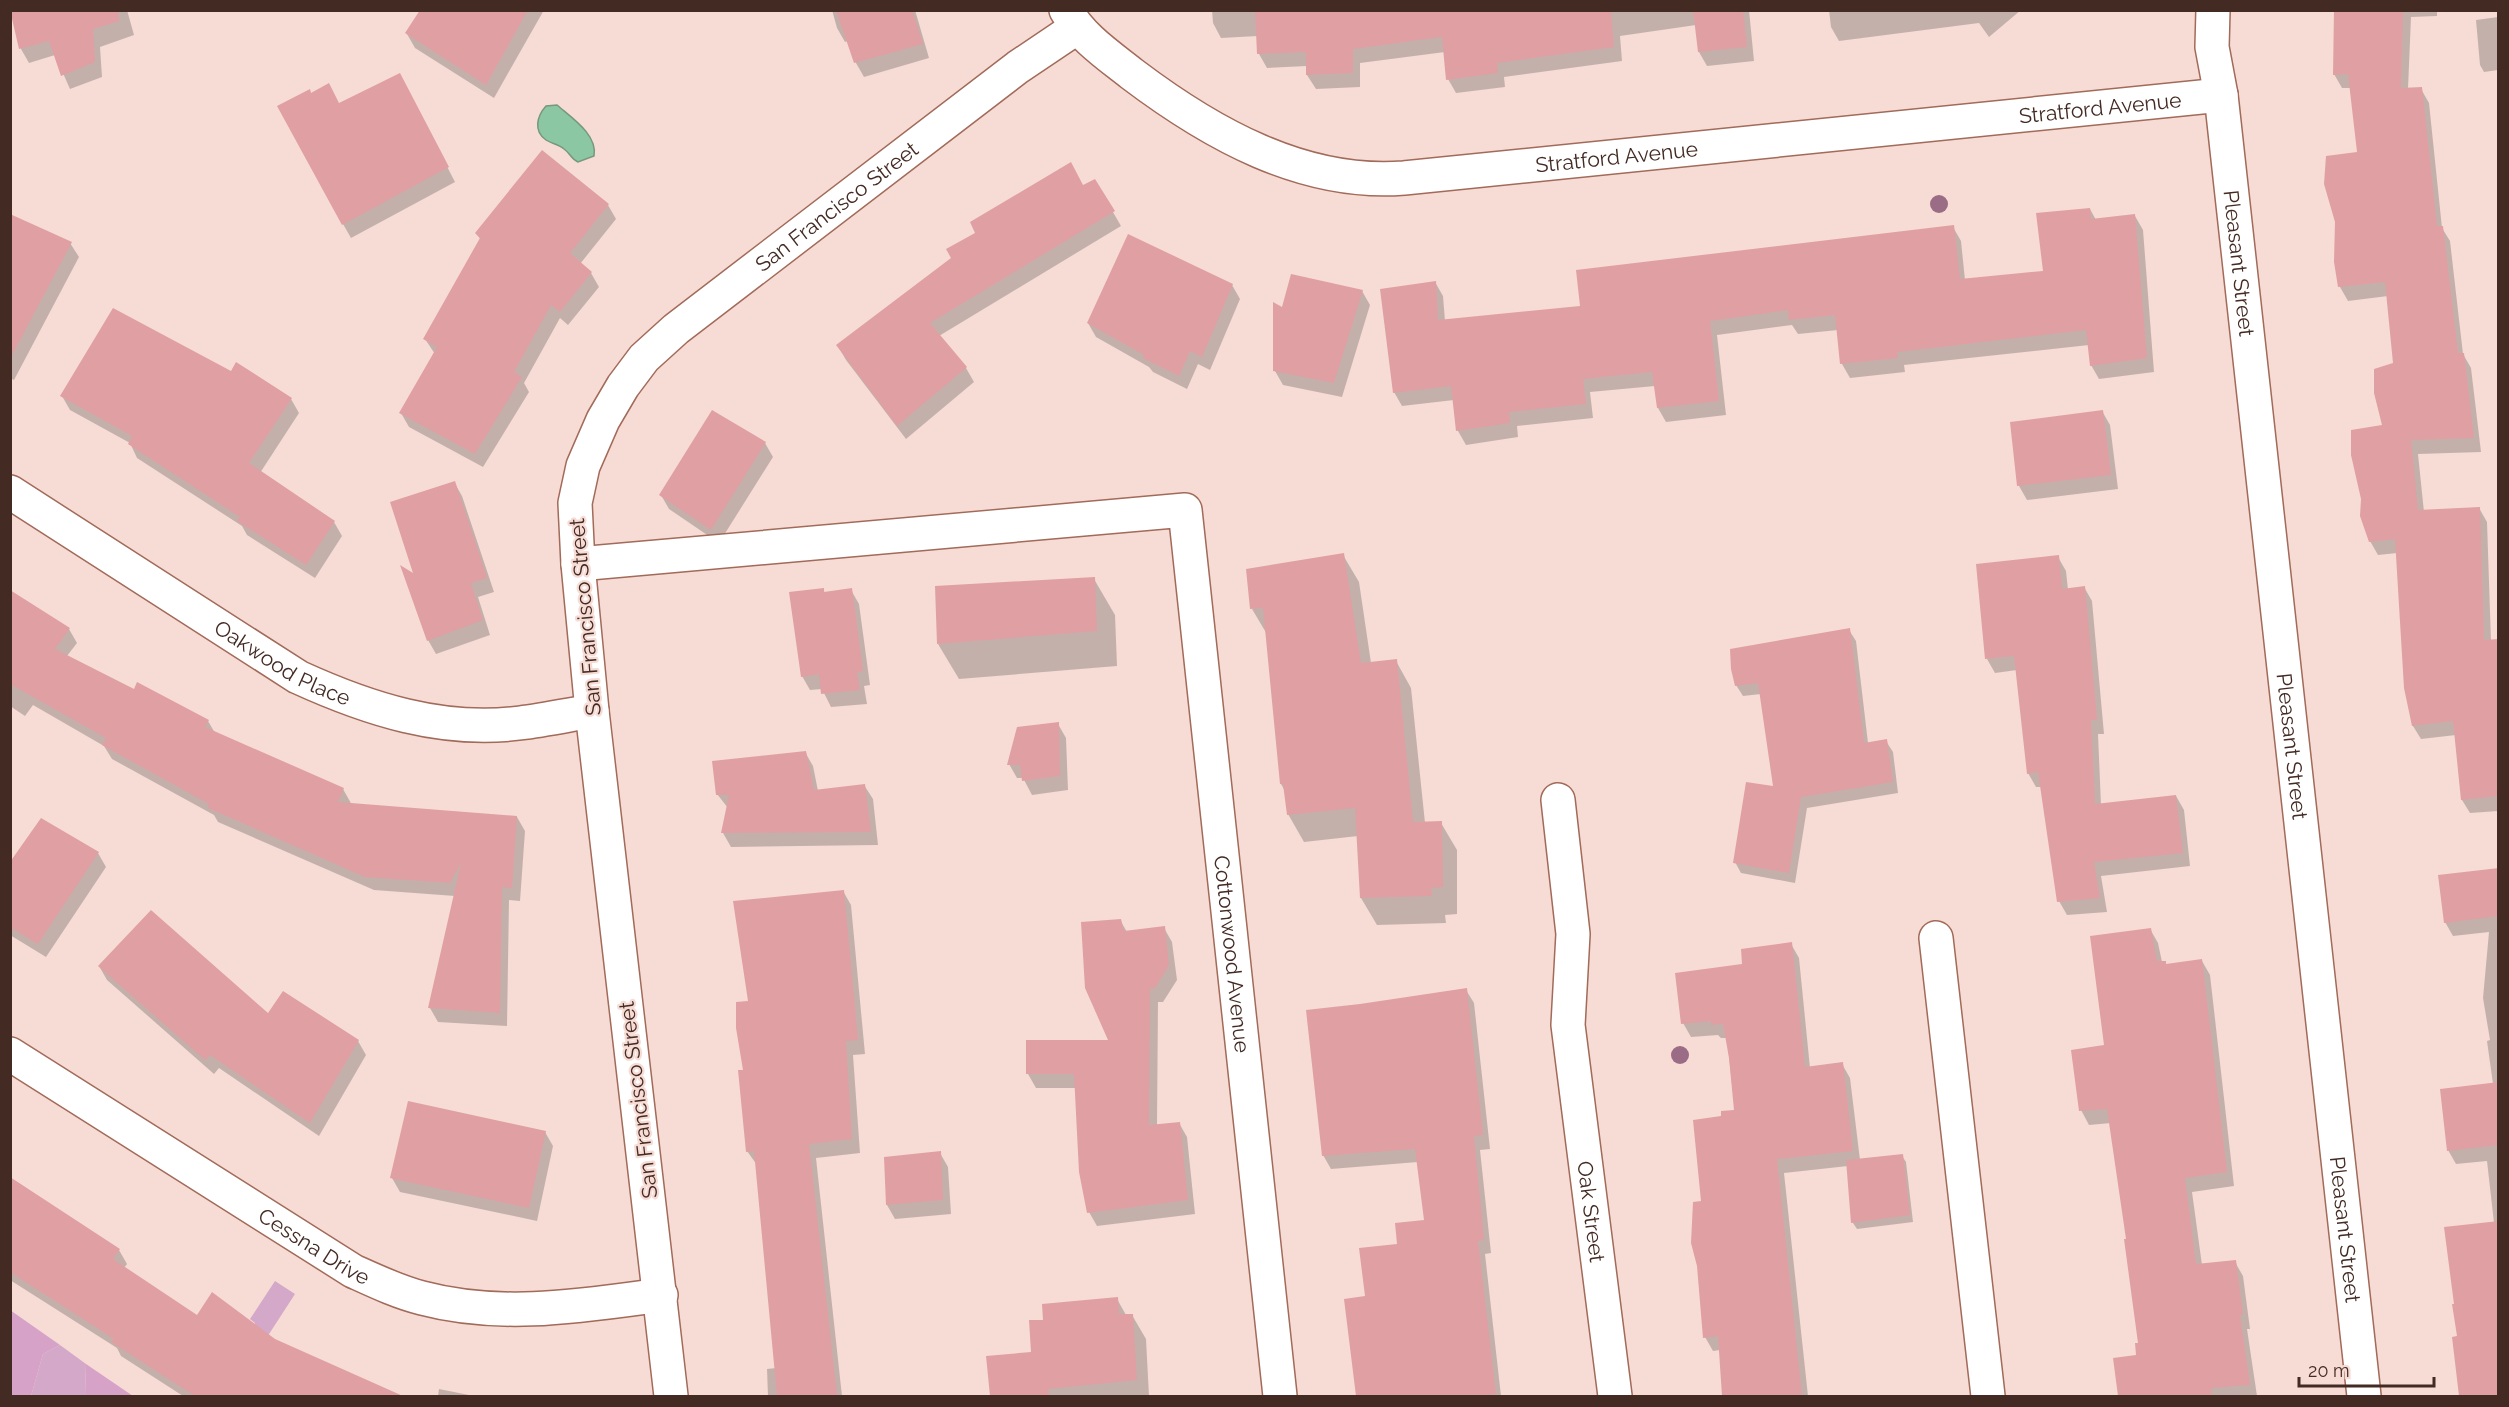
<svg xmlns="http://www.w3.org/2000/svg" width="2509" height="1407" viewBox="0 0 2509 1407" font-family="Raleway,sans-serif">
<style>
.green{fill:#d4a8c8}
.forest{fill:#d7a2c8}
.water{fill:#8cc7a3;stroke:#76987d;stroke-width:1.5}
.shadow{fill:#0003}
.building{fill:#e09fa2}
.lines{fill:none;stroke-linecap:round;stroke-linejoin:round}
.minor-casing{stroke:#a26a59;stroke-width:36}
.minor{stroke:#fff;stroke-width:33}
.tree{fill:#9a6c85}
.labels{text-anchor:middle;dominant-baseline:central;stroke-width:4.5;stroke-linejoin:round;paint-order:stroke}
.street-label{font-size:21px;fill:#432a23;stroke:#f6dcd5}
</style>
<rect width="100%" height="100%" fill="#f6dcd5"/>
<path class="green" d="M 275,1281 L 295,1294 L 229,1396 L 210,1394 L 255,1323 L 250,1319 Z
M 60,1345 L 86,1364 L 85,1396 L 31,1396 L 43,1354 Z"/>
<path class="forest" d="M 10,1310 L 60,1345 L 43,1354 L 31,1396 L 11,1396 Z
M 86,1364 L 133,1396 L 85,1396 Z"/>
<path class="water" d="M 557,105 C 572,118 598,135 594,156 L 578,162 C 571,159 570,153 564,149 C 559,144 552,144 546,140 C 533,131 537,116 546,106 Z"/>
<path class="shadow" d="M 29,10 L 127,10 L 134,35 L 100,47 L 102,77 L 70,89 L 55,55 L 29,63 L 21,49 L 12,16 Z
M 421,10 L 544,10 L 494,98 L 415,48 L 407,34 Z
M 832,10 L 915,10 L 929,58 L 864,77 L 856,63 L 848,41 L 845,42 L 837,28 Z
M 1212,10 L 1749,10 L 1754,61 L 1707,66 L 1699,52 L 1696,25 L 1620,36 L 1622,61 L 1504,77 L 1505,87 L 1456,93 L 1448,79 L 1445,52 L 1360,63 L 1360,87 L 1316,89 L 1307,75 L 1307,66 L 1267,68 L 1259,54 L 1258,36 L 1221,38 L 1213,23 Z
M 1829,10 L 2021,10 L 1989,37 L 1979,23 L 1839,41 L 1831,27 Z
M 2336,10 L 2437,10 L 2437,16 L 2411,17 L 2408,89 L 2421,89 L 2429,103 L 2442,228 L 2450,241 L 2463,354 L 2471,368 L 2481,452 L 2418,454 L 2424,512 L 2479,508 L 2487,522 L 2491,641 L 2498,640 L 2498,811 L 2470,813 L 2462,800 L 2456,735 L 2421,739 L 2413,726 L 2397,553 L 2378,555 L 2370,541 L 2384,426 L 2395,365 L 2388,296 L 2348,301 L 2340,287 L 2335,262 L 2358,154 L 2351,88 L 2342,88 L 2334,74 Z
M 2498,17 L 2498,70 L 2484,72 L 2480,65 L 2476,20 Z
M 407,89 L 455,182 L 351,238 L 343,224 L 311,95 L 339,105 Z
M 1095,181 L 1121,226 L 939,336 L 966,368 L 974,382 L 906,439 L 846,360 L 838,346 Z
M 608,205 L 616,219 L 580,264 L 591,273 L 599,287 L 568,325 L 560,318 L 524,383 L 529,392 L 483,467 L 409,427 L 401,413 L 435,354 L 425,339 L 481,240 L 476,233 Z
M 2090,209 L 2096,220 L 2135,216 L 2143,230 L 2154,372 L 2099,379 L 2091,365 L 2089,345 L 1904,365 L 1905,372 L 1850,378 L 1842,364 L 1838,330 L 1798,334 L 1792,325 L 1717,335 L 1726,415 L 1666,422 L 1658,408 L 1655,386 L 1590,392 L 1593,418 L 1517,426 L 1518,437 L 1466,445 L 1458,431 L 1454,400 L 1402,406 L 1394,392 L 1435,282 L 1443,296 L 1445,321 L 1582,307 L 1953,227 L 1961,241 L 1965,280 L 2044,272 Z
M 10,216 L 70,243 L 79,257 L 14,380 L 10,378 Z
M 1232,285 L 1240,299 L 1210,370 L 1198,364 L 1187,389 L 1153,372 L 1149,367 L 1096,337 L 1088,323 Z
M 1362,291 L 1370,305 L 1342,397 L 1283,385 L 1275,371 L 1283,309 Z
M 231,373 L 291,399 L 299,413 L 260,473 L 334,522 L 342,536 L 315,578 L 247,535 L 242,526 L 137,458 L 130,443 L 70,410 L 62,396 Z
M 2102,411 L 2110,425 L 2118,489 L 2027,500 L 2019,486 L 2011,424 Z
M 765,443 L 773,457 L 719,543 L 669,509 L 661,495 Z
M 454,482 L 462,496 L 494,592 L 478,597 L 490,635 L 436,654 L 428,640 Z
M 1343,555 L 1359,582 L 1371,663 L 1396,661 L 1411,688 L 1425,823 L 1441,823 L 1457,850 L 1457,914 L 1445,915 L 1446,923 L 1377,925 L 1361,898 L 1358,836 L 1304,842 L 1288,814 L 1285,791 L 1281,784 L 1268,636 L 1252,609 Z
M 2058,557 L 2066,571 L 2068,590 L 2084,587 L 2092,601 L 2104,734 L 2098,734 L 2101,805 L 2176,796 L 2184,810 L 2190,866 L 2101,876 L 2107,912 L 2067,915 L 2059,901 L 2041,787 L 2036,787 L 2028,773 L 2017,670 L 1995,673 L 1987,659 Z
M 1094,579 L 1115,615 L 1117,666 L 959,679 L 938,644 Z
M 823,589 L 825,593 L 851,590 L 859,604 L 870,685 L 864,686 L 867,704 L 831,707 L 822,689 L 810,690 L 802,676 Z
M 10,592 L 69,629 L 77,643 L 67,656 L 134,691 L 208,721 L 215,733 L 343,789 L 352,805 L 517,817 L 525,831 L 520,901 L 509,900 L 507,1026 L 438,1022 L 430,1008 L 455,896 L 374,890 L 218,822 L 214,815 L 112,759 L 104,746 L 33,705 L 25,716 L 10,706 Z
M 1849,630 L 1856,641 L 1868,743 L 1886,741 L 1893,752 L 1898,793 L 1807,808 L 1795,883 L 1741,873 L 1735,862 L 1774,788 L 1761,694 L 1743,696 L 1736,685 Z
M 1058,724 L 1066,738 L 1068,790 L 1032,795 L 1023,778 L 1017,778 L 1009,764 Z
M 805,752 L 813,766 L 818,791 L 864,785 L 873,799 L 878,845 L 731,847 L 723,833 L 728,808 L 717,794 Z
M 98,853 L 106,867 L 46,957 L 10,935 L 10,865 Z
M 2498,869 L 2498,1396 L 2461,1396 L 2453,1338 L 2458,1338 L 2494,1223 L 2487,1161 L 2456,1164 L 2448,1150 L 2493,1084 L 2487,1041 L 2490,1040 L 2483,998 L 2489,932 L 2453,936 L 2445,922 Z
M 843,891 L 851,905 L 865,1054 L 853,1055 L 860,1153 L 816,1158 L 842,1396 L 768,1396 L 767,1369 L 776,1368 L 757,1165 L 747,1151 L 744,1071 L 750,1002 Z
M 1120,920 L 1127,932 L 1164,928 L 1172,942 L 1177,980 L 1163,1002 L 1158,1002 L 1157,1126 L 1179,1123 L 1187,1137 L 1195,1214 L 1097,1226 L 1089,1212 L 1076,1088 L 1036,1088 L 1028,1074 L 1110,1041 Z
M 2150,929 L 2158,943 L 2162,962 L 2165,962 L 2167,965 L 2202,961 L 2210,975 L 2234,1186 L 2192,1192 L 2202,1265 L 2235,1262 L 2243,1276 L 2250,1329 L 2247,1329 L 2257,1396 L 2119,1396 L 2115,1359 L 2138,1357 L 2139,1344 L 2128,1240 L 2111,1123 L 2089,1125 L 2081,1110 Z
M 1791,944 L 1799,958 L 1810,1068 L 1842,1064 L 1850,1078 L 1860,1160 L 1902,1156 L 1906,1162 L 1913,1222 L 1857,1229 L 1853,1223 L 1848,1166 L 1784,1173 L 1808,1396 L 1724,1396 L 1720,1350 L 1713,1351 L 1705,1337 L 1703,1202 L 1723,1117 L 1735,1111 L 1727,1038 L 1721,1038 L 1718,1035 L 1691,1037 L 1683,1023 L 1744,965 Z
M 99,966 L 358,1041 L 366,1055 L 319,1136 L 219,1068 L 214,1074 L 107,980 Z
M 1466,990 L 1474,1003 L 1490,1149 L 1480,1150 L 1491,1253 L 1485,1254 L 1501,1396 L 1358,1396 L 1346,1300 L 1367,1298 L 1399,1245 L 1426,1221 L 1418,1162 L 1331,1169 L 1323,1155 Z
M 545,1132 L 553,1146 L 537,1221 L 400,1192 L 392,1178 Z
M 940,1153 L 948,1167 L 951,1214 L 895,1219 L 887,1205 Z
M 10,1178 L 119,1250 L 127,1264 L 124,1268 L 198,1317 L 274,1340 L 382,1396 L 183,1396 L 121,1356 L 117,1348 L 10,1280 Z
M 1117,1299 L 1126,1315 L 1132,1315 L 1146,1339 L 1149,1396 L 992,1396 L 987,1358 L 1033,1354 L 1045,1321 Z
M 439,1389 L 474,1396 L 438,1396 Z"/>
<path class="building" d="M 10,10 L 118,10 L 119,21 L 93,29 L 95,62 L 61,76 L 49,41 L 19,49 Z
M 420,10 L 528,10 L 486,85 L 405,33 Z
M 836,10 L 912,10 L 923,44 L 854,63 Z
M 1255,10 L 1611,10 L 1614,47 L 1497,63 L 1498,73 L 1446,80 L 1442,37 L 1353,49 L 1353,73 L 1306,75 L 1306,52 L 1257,54 Z
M 1693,10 L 1743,10 L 1747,47 L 1698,52 Z
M 2334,10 L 2403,10 L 2401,88 L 2422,87 L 2437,226 L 2443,226 L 2458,353 L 2464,353 L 2474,438 L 2411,440 L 2418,510 L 2480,507 L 2484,640 L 2499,639 L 2499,796 L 2461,800 L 2453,721 L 2412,726 L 2404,688 L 2395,539 L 2369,542 L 2360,516 L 2361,499 L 2351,455 L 2351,430 L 2382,425 L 2374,393 L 2374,369 L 2393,363 L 2385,282 L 2338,287 L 2334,262 L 2335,222 L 2324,184 L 2326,156 L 2357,152 L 2348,74 L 2333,75 Z
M 400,73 L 449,167 L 342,225 L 277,106 L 310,89 L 311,93 L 329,83 L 339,103 Z
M 542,150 L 609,204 L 570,253 L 592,272 L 560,312 L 551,305 L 514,372 L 522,377 L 475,454 L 399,413 L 437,347 L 423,339 L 480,238 L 475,233 Z
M 1071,162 L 1083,185 L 1095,179 L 1115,211 L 930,323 L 967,367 L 897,426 L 836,345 L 951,258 L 946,249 L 975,233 L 970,222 Z
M 2090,208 L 2091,219 L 2135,214 L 2147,358 L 2090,366 L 2086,330 L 1897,352 L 1898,358 L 1840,364 L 1835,315 L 1789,320 L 1788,310 L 1710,321 L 1719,401 L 1657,408 L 1652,372 L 1583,379 L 1586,404 L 1509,412 L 1510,423 L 1456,431 L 1451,386 L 1393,393 L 1380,289 L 1436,281 L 1438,320 L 1580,306 L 1576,270 L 1954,225 L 1960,279 L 2043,271 L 2036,213 Z
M 10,214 L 72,242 L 10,359 Z
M 1128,234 L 1233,284 L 1202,357 L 1190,351 L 1179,376 L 1143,358 L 1144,355 L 1087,323 Z
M 1291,274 L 1363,290 L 1334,383 L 1273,371 L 1273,302 L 1282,307 Z
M 113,308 L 231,371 L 236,362 L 292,398 L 249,463 L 335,521 L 306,565 L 237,521 L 240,517 L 128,444 L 132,436 L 60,396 Z
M 712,410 L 766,442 L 711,530 L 659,495 Z
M 2103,410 L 2111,475 L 2017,486 L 2010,422 Z
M 455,481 L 487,578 L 471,583 L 483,620 L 427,641 L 400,565 L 413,573 L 390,502 Z
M 1344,553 L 1361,663 L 1397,659 L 1413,822 L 1442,821 L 1443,887 L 1431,888 L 1432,896 L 1360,898 L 1355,808 L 1287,815 L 1283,784 L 1280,784 L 1263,608 L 1250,609 L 1246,569 Z
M 2059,555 L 2062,589 L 2085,586 L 2097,720 L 2091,720 L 2095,804 L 2176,795 L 2183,853 L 2094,862 L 2100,898 L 2057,902 L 2038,772 L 2027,774 L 2014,656 L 1985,659 L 1976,564 Z
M 1095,577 L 1097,631 L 937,644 L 935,586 Z
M 824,588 L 824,592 L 852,588 L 863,671 L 857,672 L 860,690 L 821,694 L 819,674 L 801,677 L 789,592 Z
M 10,590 L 70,628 L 55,649 L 134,689 L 137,682 L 209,720 L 205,727 L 344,788 L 338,802 L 517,816 L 512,888 L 502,887 L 500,1013 L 428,1008 L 461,863 L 450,883 L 365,877 L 208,808 L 209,804 L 102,745 L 106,738 L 10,684 Z
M 1850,628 L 1864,743 L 1887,739 L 1893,782 L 1801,797 L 1789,873 L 1733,863 L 1746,782 L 1773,786 L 1758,683 L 1735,686 L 1731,669 L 1730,649 Z
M 1059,722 L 1060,776 L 1022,781 L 1020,765 L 1007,765 L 1017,727 Z
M 806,751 L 814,790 L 865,784 L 871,832 L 721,833 L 729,795 L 716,795 L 712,761 Z
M 41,818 L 99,852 L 38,944 L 10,927 L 10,862 Z
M 2499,868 L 2499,916 L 2444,923 L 2438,875 Z
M 844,890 L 858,1040 L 846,1041 L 852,1139 L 809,1144 L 837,1396 L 777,1396 L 754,1151 L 746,1152 L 738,1070 L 743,1070 L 736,1028 L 736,1002 L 748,1001 L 733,901 Z
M 151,910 L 268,1013 L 283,991 L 359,1040 L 310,1123 L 210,1055 L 205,1060 L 98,966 Z
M 1121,919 L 1124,931 L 1165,926 L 1169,965 L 1155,988 L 1150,989 L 1149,1125 L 1180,1122 L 1188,1200 L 1087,1213 L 1079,1172 L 1074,1074 L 1026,1074 L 1026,1040 L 1108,1040 L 1085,988 L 1081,922 Z
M 2151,928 L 2157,961 L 2166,961 L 2166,964 L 2202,959 L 2227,1172 L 2185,1178 L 2196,1264 L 2236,1260 L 2243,1315 L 2240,1315 L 2250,1385 L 2211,1388 L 2212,1396 L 2118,1396 L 2113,1358 L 2136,1355 L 2135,1343 L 2138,1343 L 2124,1239 L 2126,1239 L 2107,1109 L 2079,1111 L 2071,1050 L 2104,1045 L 2090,936 Z
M 1792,942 L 1805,1067 L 1843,1062 L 1853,1151 L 1777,1159 L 1802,1396 L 1722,1396 L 1718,1336 L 1703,1338 L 1697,1266 L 1691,1243 L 1693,1202 L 1701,1201 L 1693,1120 L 1721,1116 L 1721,1111 L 1734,1110 L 1729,1058 L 1723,1024 L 1711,1025 L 1711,1021 L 1681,1024 L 1675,973 L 1742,964 L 1741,949 Z
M 1467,988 L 1483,1135 L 1474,1136 L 1484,1240 L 1478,1241 L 1496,1394 L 1476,1396 L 1356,1396 L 1344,1299 L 1365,1296 L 1359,1248 L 1397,1244 L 1395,1223 L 1424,1220 L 1415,1149 L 1322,1156 L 1306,1010 L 1360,1004 Z
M 2499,1082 L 2499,1145 L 2447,1151 L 2440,1089 Z
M 408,1101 L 546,1131 L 529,1208 L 390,1178 Z
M 941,1151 L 943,1200 L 886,1205 L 884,1157 Z
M 1903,1154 L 1910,1215 L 1851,1223 L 1846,1160 Z
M 10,1177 L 120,1249 L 113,1259 L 197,1315 L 212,1292 L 275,1339 L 403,1396 L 195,1396 L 111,1342 L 114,1339 L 10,1272 Z
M 2499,1221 L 2499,1396 L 2459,1396 L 2452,1337 L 2457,1336 L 2452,1304 L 2454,1304 L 2444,1227 Z
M 1118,1297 L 1119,1314 L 1133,1314 L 1137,1380 L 1048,1389 L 1049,1396 L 990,1396 L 986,1356 L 1031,1352 L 1029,1320 L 1043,1320 L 1042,1304 Z"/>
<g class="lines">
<g class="minor-casing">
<g id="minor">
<path id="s1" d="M 1066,10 C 1081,37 1108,55 1132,74 C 1210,133 1303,186 1404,178 L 2221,95"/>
<path id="s2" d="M 2213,10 L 2212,47 L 2221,95 L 2364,1396"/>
<path id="s3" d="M 10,492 L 298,677 C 368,709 442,733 520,723 C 544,720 568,715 592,711"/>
<path id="s4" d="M 578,564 L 1185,510 L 1280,1396"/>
<path id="s5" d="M 1558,800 L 1573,934 L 1568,1025 L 1615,1396"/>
<path d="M 1936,938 L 1988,1396"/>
<path id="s6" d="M 10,1054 L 353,1271 C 375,1281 398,1292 422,1298 C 501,1319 580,1306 661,1295"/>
<path id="s7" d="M 671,1396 L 592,711 L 578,564 L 575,503 L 583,466 L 603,420 L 623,386 L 644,358 L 676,329 L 1018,67 L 1076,28"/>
</g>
</g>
<use href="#minor" class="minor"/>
</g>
<g class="tree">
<circle cx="1939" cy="204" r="9"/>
<circle cx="1680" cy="1055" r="9"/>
</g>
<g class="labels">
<g class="street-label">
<text stroke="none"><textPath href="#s1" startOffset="1090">Stratford Avenue</textPath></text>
<text stroke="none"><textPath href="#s1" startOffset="604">Stratford Avenue</textPath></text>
<text stroke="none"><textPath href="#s7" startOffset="1306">San Francisco Street</textPath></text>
<text stroke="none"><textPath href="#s2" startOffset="255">Pleasant Street</textPath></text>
<text transform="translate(585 617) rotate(-95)">San Francisco Street</text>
<text stroke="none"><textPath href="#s3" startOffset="322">Oakwood Place</textPath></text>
<text stroke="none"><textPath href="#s2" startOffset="741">Pleasant Street</textPath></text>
<text stroke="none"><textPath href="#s4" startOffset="1056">Cottonwood Avenue</textPath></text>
<text transform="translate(638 1100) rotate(-97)">San Francisco Street</text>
<text stroke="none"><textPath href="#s5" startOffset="414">Oak Street</textPath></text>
<text stroke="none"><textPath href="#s2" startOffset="1227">Pleasant Street</textPath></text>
<text stroke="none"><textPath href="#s6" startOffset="360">Cessna Drive</textPath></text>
</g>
</g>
<rect width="2509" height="1407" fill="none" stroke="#432a23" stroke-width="24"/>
<path d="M2299 1377v9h135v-9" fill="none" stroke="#432a23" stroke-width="3"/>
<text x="2308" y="1377" font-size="18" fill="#432a23" stroke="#f6dcd5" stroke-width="4.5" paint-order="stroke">20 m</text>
</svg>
